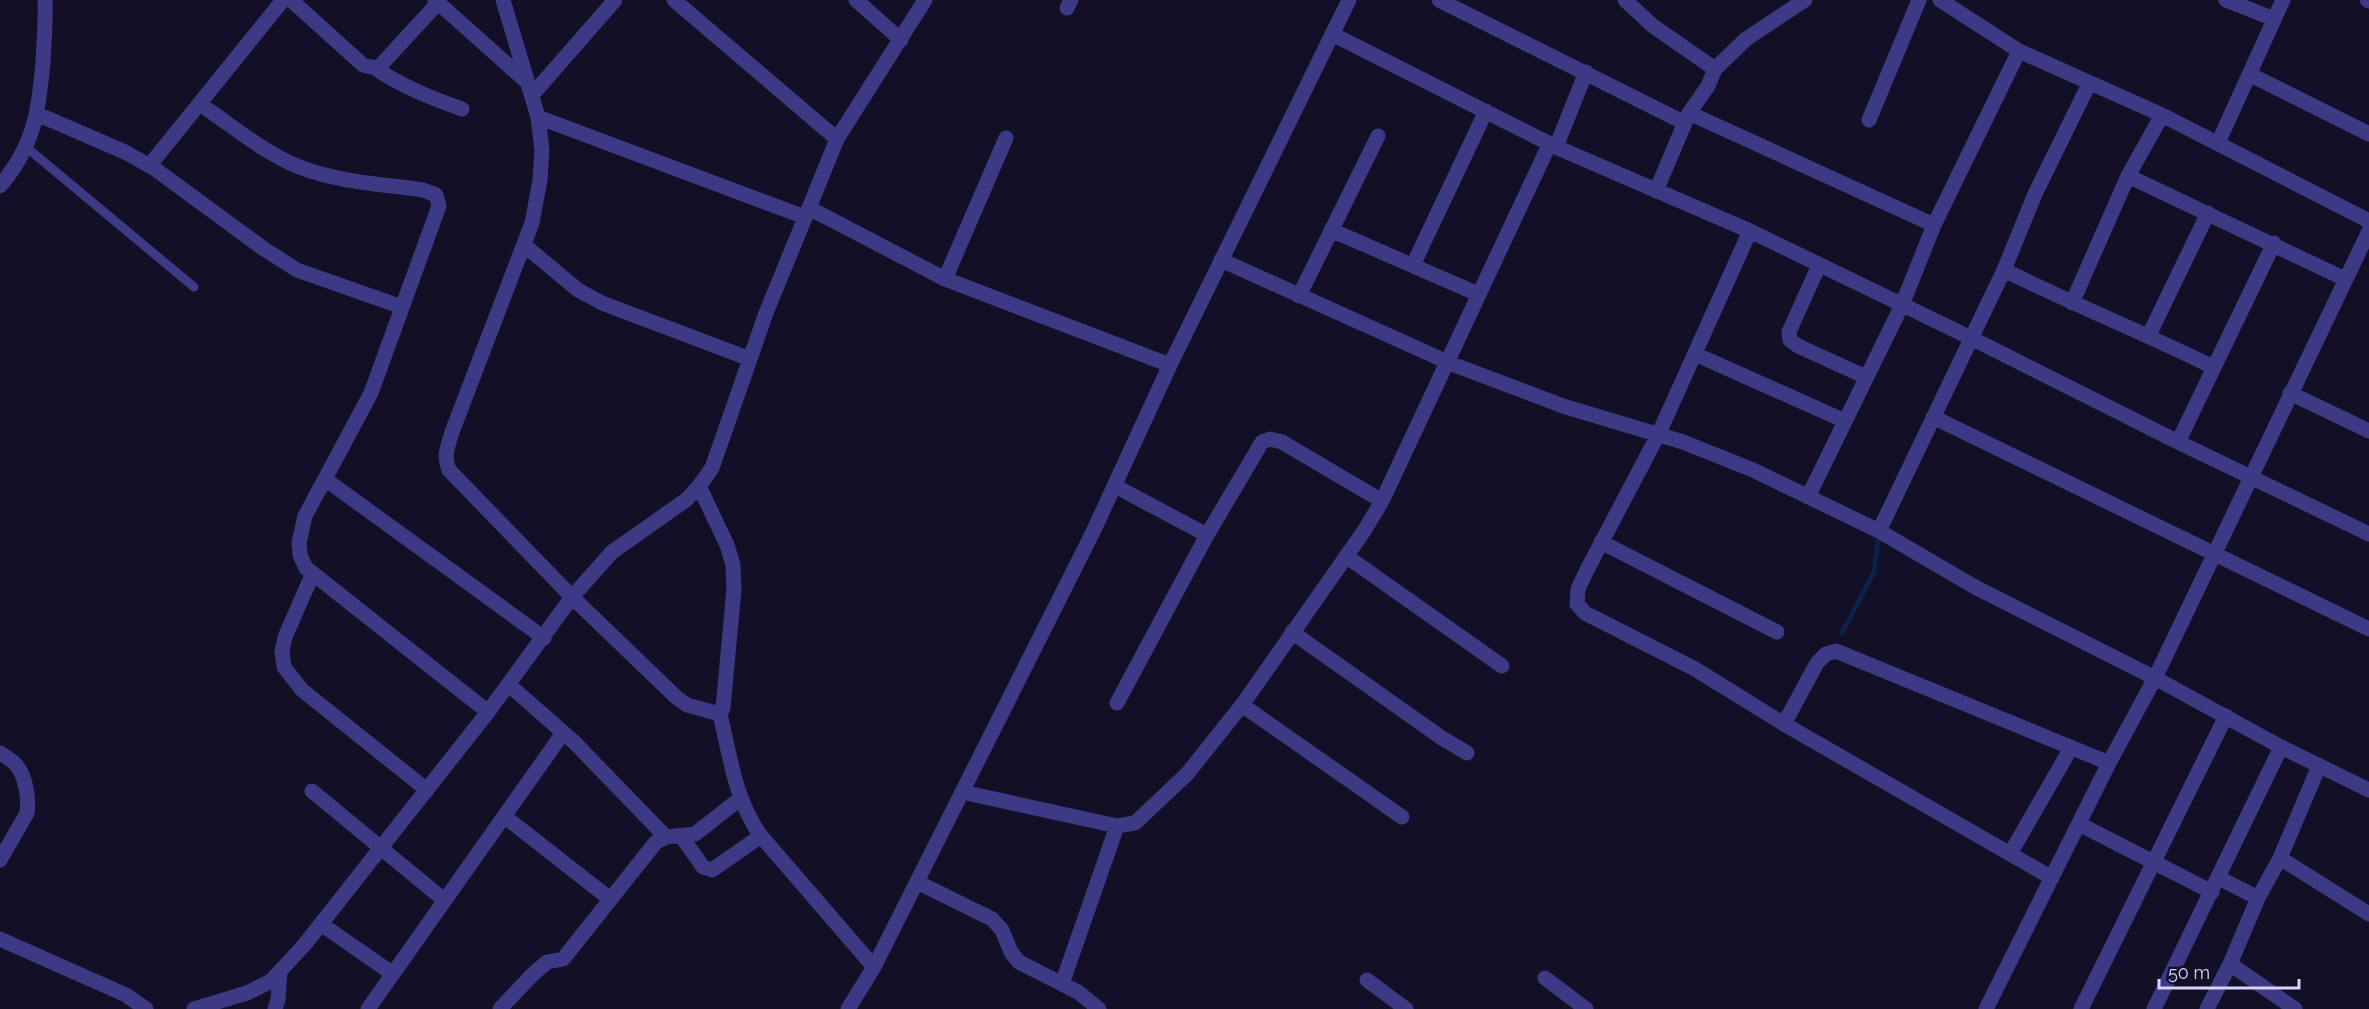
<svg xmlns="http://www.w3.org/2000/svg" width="2369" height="1009" viewBox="0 0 2369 1009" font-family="Raleway,sans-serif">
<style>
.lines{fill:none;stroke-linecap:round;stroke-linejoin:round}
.stream{stroke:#0c2248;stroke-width:5}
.service{stroke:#3d3a85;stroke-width:9}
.minor{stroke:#3d3a85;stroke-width:15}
.tertiary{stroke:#3d3a85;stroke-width:15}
</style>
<rect width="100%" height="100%" fill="#130f26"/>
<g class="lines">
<path class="stream" d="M 1842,633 L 1874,572 L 1879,533"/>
<path class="service" d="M 26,147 L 194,287"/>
<path class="minor" d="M 291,0 L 363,65 L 375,68 L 380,66 L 438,3
M 435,0 L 527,82
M 503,0 L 538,117 L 542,150 L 540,180 L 532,223 L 452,432 C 448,446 443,456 449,470 L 572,597 L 676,697 L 687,705 L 720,714
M 674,0 L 837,139
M 856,0 L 901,40
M 925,0 L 837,139 L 809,208 L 945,279 L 1170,365
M 1439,0 L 1685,123
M 1625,0 L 1653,26 L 1715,69
M 1940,0 L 2019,51 L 2162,115 L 2369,221
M 2226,0 L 2274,19
M 2367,0 L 2369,1
M 1067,8 L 1071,0
M 1332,34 L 1556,147 L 1750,231 L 1971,338 L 2178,442 L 2369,534
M 375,68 C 403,87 431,98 462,109
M 2249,74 L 2369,134
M 532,95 L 615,0
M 200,104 C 231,125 263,152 297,166 C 336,182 381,184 423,190 L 436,195 L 439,206 L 371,393 L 305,516 L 299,543 L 300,555 L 306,568 L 488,712
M 1689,113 L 1934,225
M 37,114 L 125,152 L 155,169 L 264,249 L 297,270 L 402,307
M 538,117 L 805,217
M 1869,120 L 1919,0
M 2218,143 L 2283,0
M 1556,147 L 1586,72
M 149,166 L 283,0
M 2128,176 L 2345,279
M 0,186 C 34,146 39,111 43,61 C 44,40 46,20 45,0
M 1656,191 L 1689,113 L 1708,86 L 1715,69 L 1746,39 L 1805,0
M 1331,230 L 1478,294
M 1750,231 L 1659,433 L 1587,570 L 1578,589 L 1577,604 L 1585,613 L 1695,669 L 1784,724 L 2052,878
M 524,245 L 578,290 L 602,303 L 750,359
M 1221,260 L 1452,364 L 1563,406 L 1683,442 L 1753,470 L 1879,531 L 1975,587 L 2155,678 L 2281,747 L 2369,790
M 1413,265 L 1486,111
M 1819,265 L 1789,332 L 1790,340 L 1798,346 L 1866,377
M 2004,270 C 2073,304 2144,333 2213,367
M 945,279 L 1006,138
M 1299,296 L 1378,136
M 2072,303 L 2128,176 L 2162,115
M 2149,335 L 2208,213
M 1695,354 L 1845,421
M 2290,393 L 2369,431
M 1933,417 L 2369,629
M 2178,442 L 2274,243
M 325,479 L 544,638
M 699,486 L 727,545 L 733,565 L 734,589 L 723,708 L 720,714 C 730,756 735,800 761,836 L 874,967
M 1115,486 L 1207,535
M 1808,497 L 1902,305 L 1934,225 L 2019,51
M 1879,531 L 2004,270 L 2035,194 L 2089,84
M 1601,542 L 1777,632
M 1346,556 L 1502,666
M 313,573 L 285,637 L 282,652 L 284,667 L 302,690 L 427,790
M 1292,632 L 1442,738 L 1467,753
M 509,685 L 574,742 L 666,837
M 1117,703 L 1207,535 L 1262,442 L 1270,439 L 1282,442 L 1382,501
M 1242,705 L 1402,817
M 1784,724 L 1817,663 L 1826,654 L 1836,651 L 2109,763
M 0,753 C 5,756 12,760 16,765 C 26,776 29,799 27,813 L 0,860
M 312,791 L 444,900
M 962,792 L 1117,826 L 1135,823 L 1187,774 L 1242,705 L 1364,531 L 1382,501 L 1550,143
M 504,816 L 610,899
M 2079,824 L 2212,892
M 681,836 L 703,867 L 712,870 L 761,836
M 2010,854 L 2071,748
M 2280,858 L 2369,914
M 2219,878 L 2258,898
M 917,882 L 992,919 L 1002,930 L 1011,952 L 1019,962 L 1078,992 L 1099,1009
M 321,924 L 393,974
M 0,939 L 126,995 L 146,1009
M 2230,964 L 2295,1009
M 1545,978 L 1586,1009
M 1367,980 L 1406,1009
M 1062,984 L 1117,826
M 194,1009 L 247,993 L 271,981 L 305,944 L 488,712 L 572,597 L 612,552 L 686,500 L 699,486 L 712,468 L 766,313 L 809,208
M 275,1009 L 278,1000 L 280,971
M 368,1009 L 563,733
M 500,1009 L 533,974 L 547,962 L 563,959 L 656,842 L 666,837 L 695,834 L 741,798
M 1986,1009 L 2109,763 L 2155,678 L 2369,231
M 2081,1009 L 2226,716
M 2154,1009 L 2281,747
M 2207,1009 L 2230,964 L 2258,898 L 2280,858 L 2319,766"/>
<path class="tertiary" d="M 848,1009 L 874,967 L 1093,532 L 1170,365 L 1349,0"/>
</g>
<path d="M2159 979v9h140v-9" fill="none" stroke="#d9d4ff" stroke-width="3"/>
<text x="2168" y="979" font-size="18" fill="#d9d4ff" stroke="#130f26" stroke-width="4.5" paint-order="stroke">50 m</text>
</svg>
